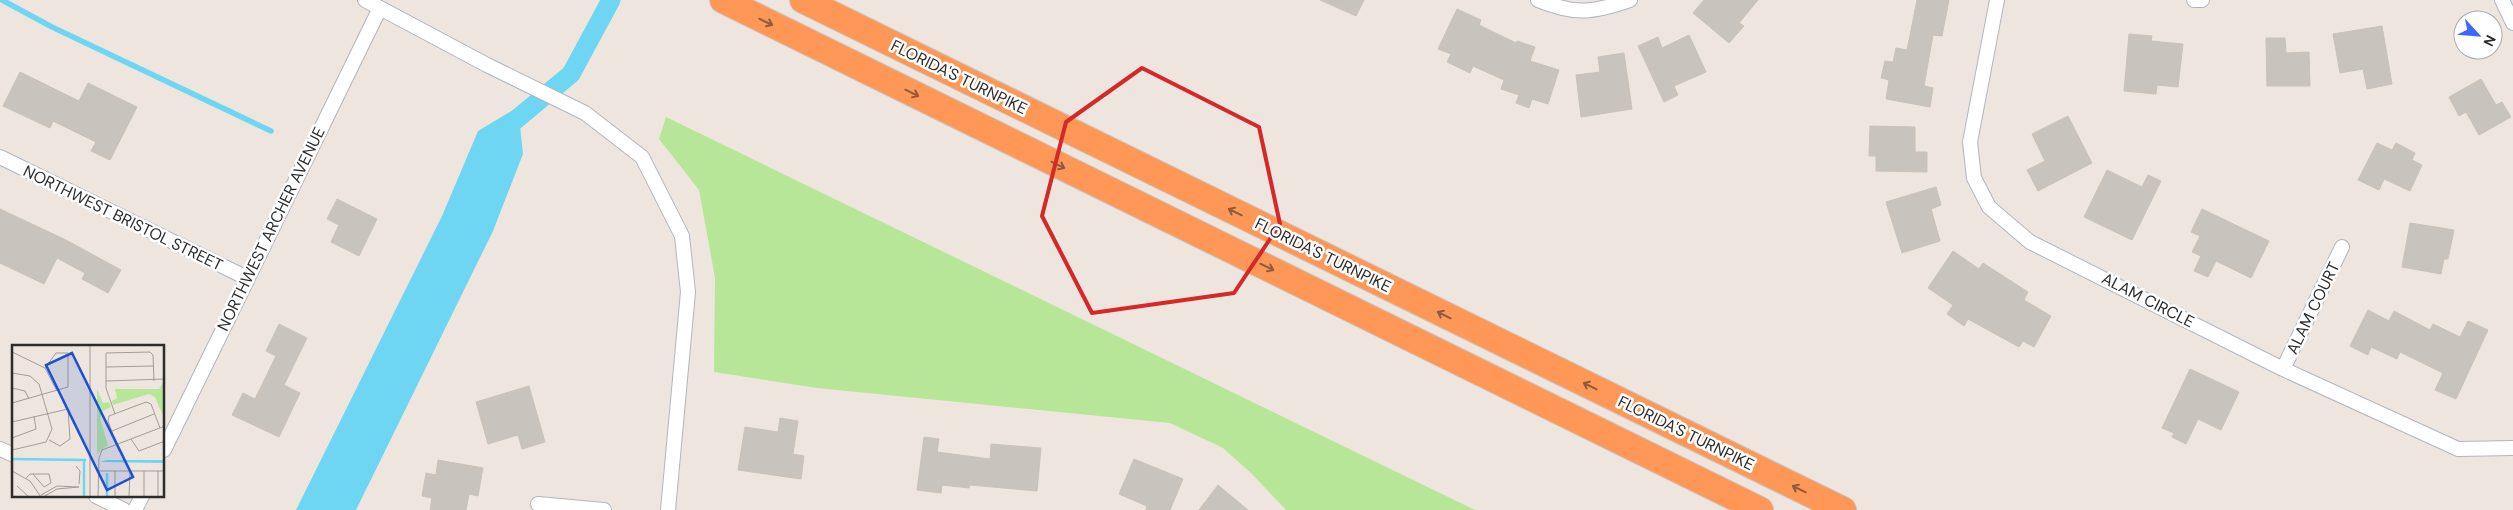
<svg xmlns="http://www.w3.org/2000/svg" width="2513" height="510" viewBox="0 0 2513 510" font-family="'DM Sans',sans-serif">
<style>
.green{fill:#b7e699}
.water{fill:#6ed6f2}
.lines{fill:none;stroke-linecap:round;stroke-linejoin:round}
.stream{stroke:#6ed6f2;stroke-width:5.5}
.canal{stroke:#6ed6f2;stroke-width:19}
.building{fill:#c9c3bd;stroke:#c9c2b7}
.street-casing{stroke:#b2b5c0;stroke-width:16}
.highway-casing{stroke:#c8c8c8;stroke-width:28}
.street{stroke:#fff;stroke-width:14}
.highway{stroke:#ff9857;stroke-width:26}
.oneway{stroke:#8b5d3f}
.marked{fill:none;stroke:#d62828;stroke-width:4;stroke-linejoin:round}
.labels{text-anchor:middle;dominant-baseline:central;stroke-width:5;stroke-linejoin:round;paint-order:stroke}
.street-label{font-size:16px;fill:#2c2c2c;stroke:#fff}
.inset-river{fill:none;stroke:#6ed6f2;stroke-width:2.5}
.inset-road{fill:none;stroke:#a09c97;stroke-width:1}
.view{fill:#1d4ed8;fill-opacity:0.15;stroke:#1d4ed8;stroke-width:2.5}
.inset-edge{fill:none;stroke:#2c2c2c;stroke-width:2.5}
</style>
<rect width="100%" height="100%" fill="#eee6de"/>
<path class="green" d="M 666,117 L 1475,510 L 1286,510 L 1251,473 L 1223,448 L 1170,423 L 817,388 L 714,372 L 715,278 L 699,190 L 659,139 Z"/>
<path class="water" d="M 518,107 L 523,154 L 493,231 L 356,510 L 296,510 L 442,216 L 478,131 Z"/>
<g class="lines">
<path class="stream" d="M 2,0 L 52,27 L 271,131"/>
<path class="canal" d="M 500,133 L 571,74 L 611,0"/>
</g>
<path class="building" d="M 1320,0 L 1364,0 L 1356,16 Z
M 1704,0 L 1758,0 L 1739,23 L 1744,26 L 1729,43 L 1693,13 Z
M 1917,0 L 1949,0 L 1942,36 L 1933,35 L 1924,86 L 1933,88 L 1930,107 L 1886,99 L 1889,80 L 1881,78 L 1885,61 L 1893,62 L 1896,48 L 1907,50 Z
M 1457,9 L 1481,20 L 1479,25 L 1516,43 L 1517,41 L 1535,47 L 1530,61 L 1559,70 L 1548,104 L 1532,99 L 1529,108 L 1516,103 L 1519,95 L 1501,89 L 1504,80 L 1473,66 L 1470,73 L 1447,62 L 1451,54 L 1438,49 Z
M 2382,26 L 2392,84 L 2367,89 L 2363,69 L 2340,73 L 2333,34 Z
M 2129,34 L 2152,36 L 2151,41 L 2183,44 L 2178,87 L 2157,85 L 2156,94 L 2124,91 Z
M 1689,35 L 1706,72 L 1674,86 L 1678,95 L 1664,102 L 1638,46 L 1658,37 L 1662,48 Z
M 2266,38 L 2285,38 L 2286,53 L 2309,52 L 2310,86 L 2267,86 Z
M 1624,53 L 1632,109 L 1581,117 L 1576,75 L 1600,72 L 1598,57 Z
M 20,72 L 79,101 L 88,83 L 137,107 L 110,160 L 91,151 L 96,142 L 53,121 L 50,128 L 3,106 Z
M 2481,79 L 2496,105 L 2502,102 L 2511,117 L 2479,135 L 2466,112 L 2459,116 L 2449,97 Z
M 2068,116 L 2092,163 L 2038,191 L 2027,170 L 2045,161 L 2032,134 Z
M 1870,126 L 1915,127 L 1915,152 L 1927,152 L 1927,172 L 1876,171 L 1876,156 L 1869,156 Z
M 2377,143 L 2392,150 L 2396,143 L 2415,153 L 2412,160 L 2422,165 L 2410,191 L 2384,179 L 2379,190 L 2358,180 Z
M 2107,170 L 2142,187 L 2148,175 L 2161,181 L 2132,240 L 2084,217 Z
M 1936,187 L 1941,205 L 1931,209 L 1940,241 L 1902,253 L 1886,202 Z
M 337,199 L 377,219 L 359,256 L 331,242 L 339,225 L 327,219 Z
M 0,209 L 66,240 L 121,270 L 108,293 L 82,279 L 85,273 L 57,258 L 44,284 L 0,263 Z
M 2202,209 L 2269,241 L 2251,278 L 2216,261 L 2208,277 L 2194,271 L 2201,256 L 2192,252 L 2200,236 L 2191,232 Z
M 2410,223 L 2454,230 L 2448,259 L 2444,259 L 2441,274 L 2402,267 Z
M 1953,251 L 1979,269 L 1983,263 L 2028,292 L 2024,300 L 2051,316 L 2034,347 L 2023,341 L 2019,347 L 1968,319 L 1964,326 L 1947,314 L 1953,305 L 1928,288 Z
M 2368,310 L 2389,321 L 2394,311 L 2430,330 L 2433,324 L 2460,337 L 2468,321 L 2488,330 L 2456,399 L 2435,390 L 2443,373 L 2400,352 L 2397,359 L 2371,347 L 2368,355 L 2350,346 Z
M 279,324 L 307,338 L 284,385 L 300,393 L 279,437 L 232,415 L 243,393 L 255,399 L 276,356 L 266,351 Z
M 2190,369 L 2239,392 L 2221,430 L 2198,419 L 2186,444 L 2172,437 L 2174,433 L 2162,428 Z
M 529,386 L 545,442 L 522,449 L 518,435 L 488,444 L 476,402 Z
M 780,418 L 798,421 L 793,454 L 804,456 L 801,479 L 738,470 L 745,427 L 778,432 Z
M 924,437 L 939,439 L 937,452 L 990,459 L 991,444 L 1041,448 L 1037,491 L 970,485 L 969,488 L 942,485 L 941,493 L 917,490 Z
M 1134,459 L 1183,479 L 1170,510 L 1146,510 L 1147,506 L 1119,494 Z
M 438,460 L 483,468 L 478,496 L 469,494 L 466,510 L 430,510 L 432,498 L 422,496 L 426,473 L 436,475 Z
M 1218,485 L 1248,510 L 1199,510 Z"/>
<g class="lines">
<g class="street-casing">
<path id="street" d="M 365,0 L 487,65 L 585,113 L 642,157 L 682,236 L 688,292 L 668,510
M 1538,0 C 1575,15 1593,13 1630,0
M 1997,0 L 1970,142 L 1974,178 L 1989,207 L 2030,242 L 2283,369 L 2458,449 L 2513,448
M 2194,0 L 2202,0
M 2502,0 L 2513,23
M 0,157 L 247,278
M 2283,369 L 2342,247
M 0,449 L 14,455
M 164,450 L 380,8
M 96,496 L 124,510
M 538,504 L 604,510
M 135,510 L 142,496"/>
</g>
<g class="highway-casing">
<path id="highway" d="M 723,0 L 1760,510
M 803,0 L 1843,510"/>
</g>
<use href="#street" class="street"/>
<use href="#highway" class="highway"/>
</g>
<defs><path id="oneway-shaft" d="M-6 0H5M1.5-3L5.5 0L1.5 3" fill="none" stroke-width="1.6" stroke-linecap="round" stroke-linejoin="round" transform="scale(1.25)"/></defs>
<g class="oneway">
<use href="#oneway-shaft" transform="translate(766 22) rotate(26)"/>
<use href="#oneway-shaft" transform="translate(912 93) rotate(26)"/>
<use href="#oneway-shaft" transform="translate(1058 165) rotate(26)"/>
<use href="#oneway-shaft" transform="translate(1235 212) rotate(-154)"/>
<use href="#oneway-shaft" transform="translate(1267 267) rotate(26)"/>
<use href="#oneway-shaft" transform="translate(1444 315) rotate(-154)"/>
<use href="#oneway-shaft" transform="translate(1590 386) rotate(-154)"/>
<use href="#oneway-shaft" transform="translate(1799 489) rotate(-154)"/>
</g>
<path class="marked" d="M 1142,68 L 1259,127 L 1280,224 L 1234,293 L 1092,313 L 1042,216 L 1066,122 Z"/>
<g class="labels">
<g class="street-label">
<text transform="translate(959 77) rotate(26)">FLORIDA'S TURNPIKE</text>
<text transform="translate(123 218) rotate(26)">NORTHWEST BRISTOL STREET</text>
<text transform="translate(271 229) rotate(-64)">NORTHWEST ARCHER AVENUE</text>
<text transform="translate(1323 255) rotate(26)">FLORIDA'S TURNPIKE</text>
<text transform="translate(2148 300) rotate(27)">ALAM CIRCLE</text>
<text transform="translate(2313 308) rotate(-64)">ALAM COURT</text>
<text transform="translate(1686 433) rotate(26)">FLORIDA'S TURNPIKE</text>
</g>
</g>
<g transform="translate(12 345)">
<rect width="152" height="152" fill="#eee6de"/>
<path d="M 152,36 L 152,73 L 143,52 L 137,49 L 101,60 L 100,56 L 105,53 L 103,44 L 147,44 ZM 85,44 L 91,58 L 97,57 L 99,62 L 91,66 L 88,73 L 96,100 L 85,109 Z" fill="#b7e699"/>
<path d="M 95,115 L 153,115 L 152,118 L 88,117 Z" fill="#6ed6f2"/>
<path class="inset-river" d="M 0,114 L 74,115M 72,152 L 72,115M 95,152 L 95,128"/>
<path class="inset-road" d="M 0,7 L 33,23 L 45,46M 94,22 L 141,21M 0,28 L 18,31 L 27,39 L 40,84 L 34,97 L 0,105M 94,36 L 153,34M 0,43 L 13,46 L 17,54M 0,58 L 56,42 L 56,8 L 44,8 L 33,23M 103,69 L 94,43 L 94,8 L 138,7 L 141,10 L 142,36M 0,77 L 56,64 L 58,94 L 48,101 L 37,95M 100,86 L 142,69M 0,93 L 24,84 L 22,71M 119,94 L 127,106 L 153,96M 107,106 L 96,76 L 97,71 L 134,57 L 139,59 L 148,83M 64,121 L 68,126 L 67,139M 0,126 L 18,136 L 29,152M 87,126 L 153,126M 14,133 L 18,129 L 37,129 L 39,138 L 32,142 L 21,129M 5,141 L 17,152M 29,150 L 45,141 L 67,142 L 45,144 L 31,152M 78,152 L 78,0M 86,152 L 87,113 L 90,105 L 153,81M 103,152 L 103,126M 117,152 L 118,126M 132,152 L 132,126M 146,152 L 146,126"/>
<path class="view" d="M 60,8 L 121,132 L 95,145 L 34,20 Z"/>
<rect width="152" height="152" class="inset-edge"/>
</g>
<g transform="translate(2478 35) rotate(116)"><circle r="24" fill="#ffffff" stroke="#ababab"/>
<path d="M0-4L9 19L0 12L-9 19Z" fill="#3968ff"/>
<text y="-8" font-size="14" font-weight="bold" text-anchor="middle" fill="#2c2c2c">N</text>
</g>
</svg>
